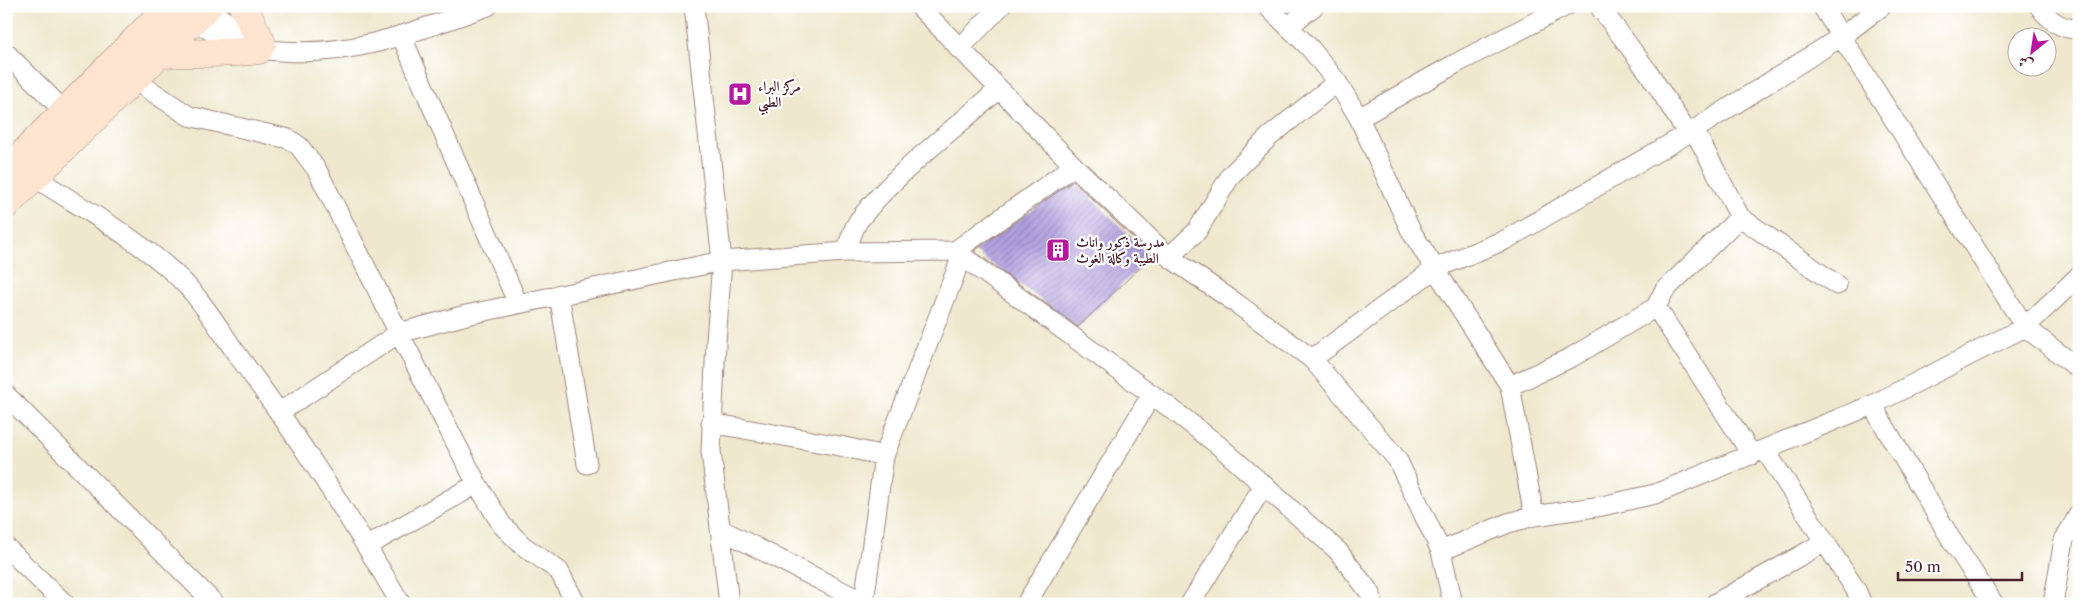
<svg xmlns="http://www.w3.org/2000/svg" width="2085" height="610" viewBox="0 0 2085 610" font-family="'Libre Caslon Text',Amiri,serif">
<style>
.building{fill:url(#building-hatch)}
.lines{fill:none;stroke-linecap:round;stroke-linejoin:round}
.minor-casing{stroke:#9c847c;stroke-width:21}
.secondary-casing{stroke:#9c847c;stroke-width:29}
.minor{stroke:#fff;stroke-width:19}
.secondary{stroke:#fde4d0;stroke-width:28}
.labels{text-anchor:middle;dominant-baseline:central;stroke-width:4.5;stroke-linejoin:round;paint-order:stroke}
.poi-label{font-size:14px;font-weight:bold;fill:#4a1f2b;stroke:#fff;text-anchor:start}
</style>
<defs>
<pattern id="building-hatch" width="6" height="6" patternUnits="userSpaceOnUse" patternTransform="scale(1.25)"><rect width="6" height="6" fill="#b1a0e0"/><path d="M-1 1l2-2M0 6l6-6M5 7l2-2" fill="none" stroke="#9282b6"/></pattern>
</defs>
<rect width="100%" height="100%" fill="#fff"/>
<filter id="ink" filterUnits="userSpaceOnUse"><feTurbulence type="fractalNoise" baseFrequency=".02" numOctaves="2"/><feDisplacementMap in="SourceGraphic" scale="10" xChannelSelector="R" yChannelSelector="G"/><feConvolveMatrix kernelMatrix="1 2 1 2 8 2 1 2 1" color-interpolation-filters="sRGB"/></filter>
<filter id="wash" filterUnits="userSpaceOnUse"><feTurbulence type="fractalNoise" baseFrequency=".0096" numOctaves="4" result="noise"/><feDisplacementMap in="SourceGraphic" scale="20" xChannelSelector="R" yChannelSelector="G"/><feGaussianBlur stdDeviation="1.12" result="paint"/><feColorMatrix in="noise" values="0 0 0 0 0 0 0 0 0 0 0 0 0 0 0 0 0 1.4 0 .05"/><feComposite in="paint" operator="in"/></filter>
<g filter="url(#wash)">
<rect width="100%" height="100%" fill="#efe8ce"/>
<g id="blocks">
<path class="building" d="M 1073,181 L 1152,256 L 1078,327 L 974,251 Z"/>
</g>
</g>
<g filter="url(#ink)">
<use href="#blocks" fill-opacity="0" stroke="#9c847c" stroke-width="1"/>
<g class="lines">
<g class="minor-casing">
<path id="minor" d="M 178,6 C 199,25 223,41 250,48 C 260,51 270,50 281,51 C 356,57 418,30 488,6
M 201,6 L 261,43
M 694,6 L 722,261 L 716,342 L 711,451 L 729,604
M 919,6 L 1074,166 L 1169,257 L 1236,303 L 1312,359 L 1397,459 L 1441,551 L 1453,604
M 1267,6 L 1310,48 L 1337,82 L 1359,118 L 1411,231 L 1510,386 L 1534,516
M 1599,6 L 1649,73 L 1688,134
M 1822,6 L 2025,327 L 2079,369
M 2039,6 C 2049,20 2061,30 2079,29
M 1289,26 L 1314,6
M 401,35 L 518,304
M 959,49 L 1001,6
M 6,53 L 65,112
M 133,79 L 189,116 L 289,139 L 299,146 L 317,170 L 399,333 L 477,484 L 502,525 L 522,545 L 559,571 L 576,604
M 1359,118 L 1455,64 L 1566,6
M 1694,130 L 1740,217 L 1837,285
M 33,176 C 78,206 135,237 174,273 C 200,296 219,329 239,357 C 298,436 351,519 401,604
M 955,251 L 1173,410 L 1218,445 L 1338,551 L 1371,594 L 1372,604
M 846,252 C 850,241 852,230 859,220 C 895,173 953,130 998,90
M 1169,257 L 1197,231 L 1231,175 L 1269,137 L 1337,82
M 559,294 L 587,464
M 1656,307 L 1752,455
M 1312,359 L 1436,268 L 1505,240 L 1694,130 L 1841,37 L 1882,6
M 1510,386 L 1572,357 L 1656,307 L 1664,291 L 1740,217
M 6,395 L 215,604
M 1872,405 L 1951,539 L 1994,604
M 280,412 L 399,333 L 466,315 L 722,261 L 846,252 L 955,251 L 1074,166
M 711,423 L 840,446 L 884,456
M 1765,450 L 1856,590 L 1862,604
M 722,530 L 867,604
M 367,546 L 477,484
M 6,547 L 65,604
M 1441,551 L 1508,523 L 1534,516 L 1602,506 L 1655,494 L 1872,405 L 2025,327 L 2079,276
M 864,602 L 884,456 L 962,256
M 1026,604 L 1152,394
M 1190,604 L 1264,485
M 1714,604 L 1825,542
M 2053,604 L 2064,540 L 2079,514"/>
</g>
<g class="secondary-casing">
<path id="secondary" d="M 243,6 L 262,43
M 159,54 C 192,52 226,55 259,50
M 6,171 L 169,6
M 6,205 L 208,6"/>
</g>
<use href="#minor" class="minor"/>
<use href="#secondary" class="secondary"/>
</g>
</g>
<defs>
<g id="hospital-square" transform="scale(1.25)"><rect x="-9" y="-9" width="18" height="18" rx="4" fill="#b5179e" stroke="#fff"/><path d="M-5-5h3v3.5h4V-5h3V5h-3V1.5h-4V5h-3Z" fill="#fff"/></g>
<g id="building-square" transform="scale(1.25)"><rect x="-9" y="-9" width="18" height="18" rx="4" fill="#b5179e" stroke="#fff"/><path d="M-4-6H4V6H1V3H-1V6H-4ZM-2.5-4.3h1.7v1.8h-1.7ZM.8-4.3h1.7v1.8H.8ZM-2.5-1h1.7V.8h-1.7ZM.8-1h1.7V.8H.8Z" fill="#fff"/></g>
</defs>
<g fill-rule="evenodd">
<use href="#hospital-square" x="740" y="94"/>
<use href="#building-square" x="1058" y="250"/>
</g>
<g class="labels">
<g class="poi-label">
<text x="758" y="86">مركز البراء<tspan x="758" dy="16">الطبي</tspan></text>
<text x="1076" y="242">مدرسة ذكور واناث<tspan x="1076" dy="16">الطيبة وكالة الغوث</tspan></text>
</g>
</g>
<rect width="2085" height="610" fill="none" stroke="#fff" stroke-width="25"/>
<g transform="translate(2032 52) rotate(210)"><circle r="24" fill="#ffffff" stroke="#b7a5aa"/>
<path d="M0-4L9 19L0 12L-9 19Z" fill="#b5179e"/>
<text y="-8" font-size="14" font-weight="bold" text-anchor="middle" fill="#4a1f2b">ش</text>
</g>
<path d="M1898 572v8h124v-8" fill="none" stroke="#4a1f2b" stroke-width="2.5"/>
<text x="1905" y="572" font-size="15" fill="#4a1f2b" stroke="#ffffff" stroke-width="4" paint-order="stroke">50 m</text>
</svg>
